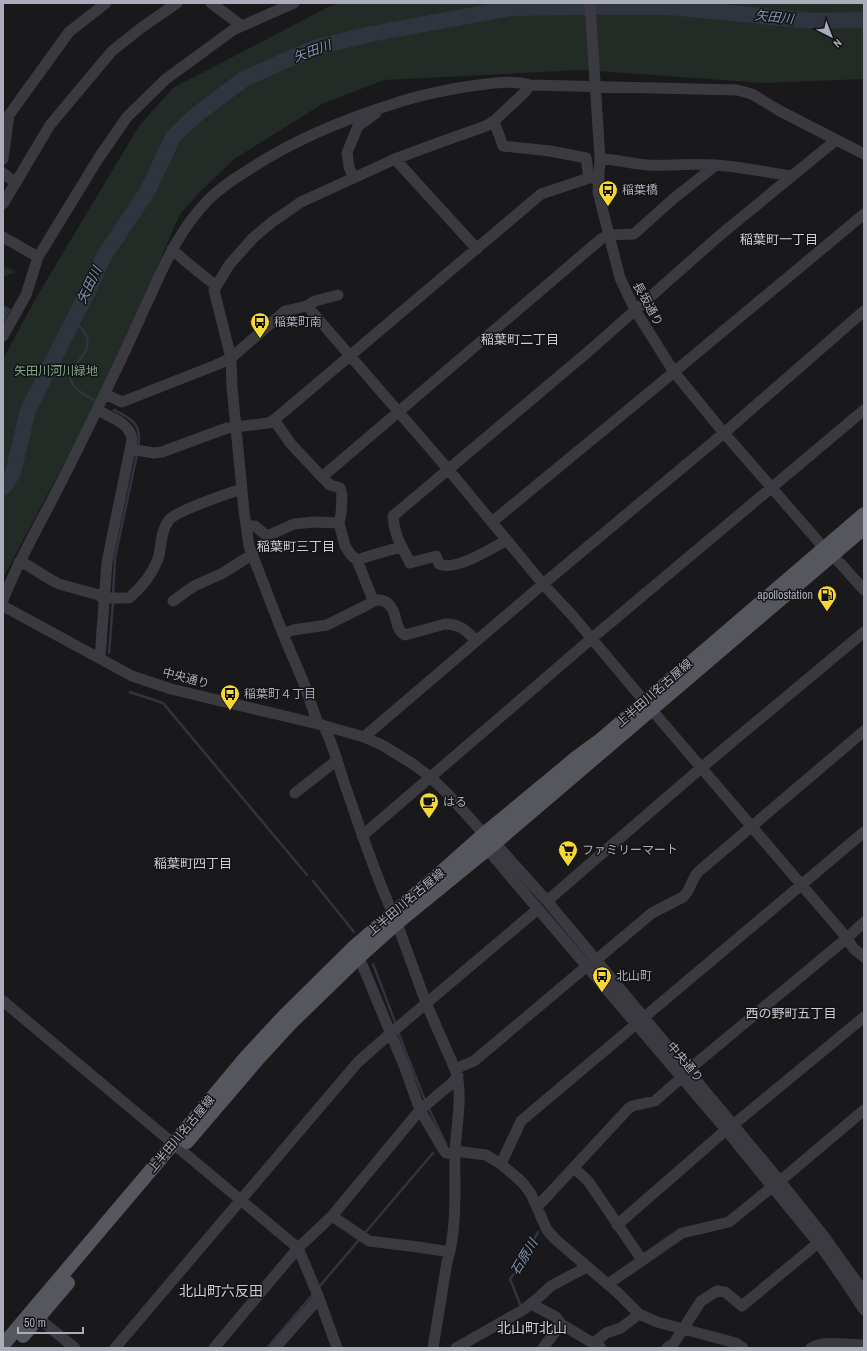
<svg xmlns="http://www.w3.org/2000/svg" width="867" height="1351" viewBox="0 0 867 1351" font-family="'Archivo Narrow','Noto Sans JP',sans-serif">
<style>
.green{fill:#222b25}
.water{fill:#2e353f}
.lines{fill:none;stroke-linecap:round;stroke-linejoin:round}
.stream{stroke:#2e353f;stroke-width:2.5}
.river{stroke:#2e353f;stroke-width:16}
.minor{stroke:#3a3a40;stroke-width:11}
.major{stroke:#56565f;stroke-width:14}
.labels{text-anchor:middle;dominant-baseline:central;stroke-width:3;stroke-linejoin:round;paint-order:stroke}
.poi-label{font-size:12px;fill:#abadbb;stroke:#141416;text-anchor:start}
.street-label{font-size:12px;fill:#abadbb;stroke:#141416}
.park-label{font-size:12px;fill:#82a68a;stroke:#141416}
.water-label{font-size:13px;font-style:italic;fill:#8294b6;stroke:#141416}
.neighbourhood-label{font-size:13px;fill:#cccdd7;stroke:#141416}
.quarter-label{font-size:14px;fill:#cccdd7;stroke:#141416}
</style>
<rect width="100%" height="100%" fill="#19191b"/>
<path class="green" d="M 343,3 L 864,3 L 864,79 L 764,83 L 583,70 L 384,80 L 324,103 L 234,159 L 202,190 L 180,214 L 107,383 L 3,578 L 3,359 L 36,298 L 139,126 L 173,88 L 332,5 Z
M 3,266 L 16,272 L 3,277 Z"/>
<path class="water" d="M 3,305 L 11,309 L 3,324 Z"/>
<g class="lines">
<path class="stream" d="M 72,320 C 76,324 83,329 85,333 C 101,361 38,372 94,400
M 114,410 C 133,419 142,425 138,447
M 113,595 L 115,558 L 137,454
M 109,653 L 113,602
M 130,692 L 163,703 L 307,875
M 313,881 L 354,932
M 373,964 L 395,1022
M 398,1032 L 424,1098
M 428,1107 L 446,1144
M 364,1234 L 433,1153
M 319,1287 L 359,1240
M 520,1304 L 510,1279 L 518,1269 L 538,1232
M 267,1348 L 313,1294"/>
<path class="river" d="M 3,488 L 13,473 L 28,410 L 88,291 L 104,256 L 147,192 L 173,137 L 196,115 L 244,79 L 277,64 L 317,47 L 371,34 L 511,8 L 576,7 L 670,7 L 811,21 L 864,20"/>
<path class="minor" d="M 211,3 L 242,26
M 590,3 L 600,159 L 598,192 L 620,278 L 635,310 L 674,372 L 724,433 L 831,556 L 840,563 L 864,590
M 494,121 L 503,146 L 550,151 L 586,158 L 589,178
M 3,159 L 9,115 L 69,32 L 106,3
M 395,159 L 477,249
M 600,159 C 616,159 632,164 648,165 C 671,166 693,163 716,165 C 741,167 766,172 791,176
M 3,173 L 16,183
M 354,178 L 349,167 L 347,153 L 358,126 L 376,113
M 3,204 L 50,125 L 112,51 L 141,28 L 177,3
M 3,237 L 38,257
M 172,249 L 184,260 L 216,286
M 307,306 L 448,469 L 543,584 L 572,615 L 645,702
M 3,336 L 26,295 L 38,257 L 98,159 L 127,117 L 166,79 L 233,30 L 294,3
M 105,394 L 122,402 L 216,365 L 231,358 L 285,311 L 307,306 L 315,301 L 338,295
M 97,410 C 110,417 131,423 132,440 L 107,562 L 100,658
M 274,420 L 291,444 L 322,477 L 330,485 L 340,488 L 342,495 L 341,514 L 339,523 L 345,546 L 351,555 L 357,560 L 373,600
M 130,449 L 154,453 L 162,452 L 227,428 L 268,423 L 274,420 L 541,194 L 589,178 L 599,178
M 322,477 L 601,239 L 608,235 L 634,234 L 673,199 L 716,165
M 492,522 L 674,372 L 864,214
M 246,526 L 255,526 L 267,536 L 294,524 L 314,522 L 339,523
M 507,540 C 492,548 455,572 439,564 L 436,556 L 410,563 C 402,546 394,536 393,516 L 589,351 L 719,236 L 836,140
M 357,560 C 372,555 386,551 401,547
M 19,562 L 27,565 L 48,578 L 59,584 L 99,595 L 104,600
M 105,598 L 129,598 C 142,587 152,575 158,559 C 162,545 160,532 169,520 C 176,511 229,493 242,489
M 3,600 C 16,566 34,534 51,502 C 72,461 93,419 113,376 C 127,348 139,320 152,292 C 167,258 182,227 208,200 C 220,188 235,178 250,169 C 295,139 345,119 396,103 C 423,94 450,89 478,85 C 496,83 513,80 530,85 L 737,90 L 752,94 L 780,111 L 864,154
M 173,601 L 194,586 L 223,573 L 253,554
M 3,606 L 132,676 L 171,689 L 318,724 L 364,737 L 382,745 L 413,764 L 430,777 L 447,793 L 484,834 L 495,843 L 547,901 L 780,1181 L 823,1235 L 864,1292
M 283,634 L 293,630 L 327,625 L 369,604 C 374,600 378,599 384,601 C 400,609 392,628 405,635 L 445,624 C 460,624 466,630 476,641
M 651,709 L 847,938 L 853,948 L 864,957
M 318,724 L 305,686 L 283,634 L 249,546 L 244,511 L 232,387 L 231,358 L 214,290 L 229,265 L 253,238 L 272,222 L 301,202 L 395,159 L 438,143 L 486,126 L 494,121 L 525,92 L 530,85
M 323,725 C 333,743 338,765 345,785 C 360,828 374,872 393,914
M 364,737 L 543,584 L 724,433 L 864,311
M 295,793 L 336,761
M 362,836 L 591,639 L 864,410
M 486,843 L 487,849 L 722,1125 L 822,1248 L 843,1278 L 864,1310
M 547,901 L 701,768 L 864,632
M 397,923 L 426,1003 L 455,1069 C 464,1093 456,1126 455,1152 C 454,1188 458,1226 447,1262 L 433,1348
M 359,957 L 405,1068 L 420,1110 L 443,1149 L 446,1153 L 455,1155
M 596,960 L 652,913 L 683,897 L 688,891 L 695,876 L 698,872 L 864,731
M 3,1001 L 298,1248 L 319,1298 L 337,1348
M 455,1069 L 474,1061 L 587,966
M 687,1071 L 847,938 L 864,922
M 733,1125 L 864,1017
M 455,1151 L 486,1155 L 501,1164 L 522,1182 L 531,1194 L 547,1230 L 555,1239 L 618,1293 L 639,1314 L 657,1322 L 736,1343 L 743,1348
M 501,1164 L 521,1121 L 864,832
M 574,1168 L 588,1181 L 642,1260
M 780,1181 L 864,1110
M 537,1207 L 628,1109 L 632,1106 L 655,1101 L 681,1078
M 332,1216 L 369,1241 L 418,1247 L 450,1252
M 617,1225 L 726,1130
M 608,1284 L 682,1233 L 729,1222 L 772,1187
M 531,1304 L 556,1317 L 561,1324 L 601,1348
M 38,1318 L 75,1348
M 594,1343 L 606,1333 L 621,1328 L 639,1314
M 115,1348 L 358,1062 L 391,1033 L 538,909
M 214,1348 L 298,1248 L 332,1216 L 420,1110 L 452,1083 L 458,1076
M 275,1348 L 319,1298
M 456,1348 L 523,1310 L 538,1298 L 551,1286 L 587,1267
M 543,1348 L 561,1324
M 667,1348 L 674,1343 L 701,1301 L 717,1291 L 725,1292 L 742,1306 L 818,1243
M 811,1348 C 826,1340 847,1345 864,1345"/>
<path class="major" d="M 187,1142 L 257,1060 L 290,1024 L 359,957 L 397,923 L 495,843 L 864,528
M 23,1336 L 68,1283
M 3,1345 L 173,1144 L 246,1057 L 285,1015 L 355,946 L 440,873 L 484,834 L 577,757 L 599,741 L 864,514"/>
</g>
<defs>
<g id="bus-pin" transform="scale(1)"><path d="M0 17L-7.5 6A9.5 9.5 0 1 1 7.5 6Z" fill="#f5d737" stroke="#141416"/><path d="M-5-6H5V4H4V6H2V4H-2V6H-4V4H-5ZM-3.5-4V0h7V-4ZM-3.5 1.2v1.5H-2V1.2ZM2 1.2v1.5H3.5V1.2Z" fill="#111"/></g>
<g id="fuel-pin" transform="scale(1)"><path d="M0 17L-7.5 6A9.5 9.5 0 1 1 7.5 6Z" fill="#f5d737" stroke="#141416"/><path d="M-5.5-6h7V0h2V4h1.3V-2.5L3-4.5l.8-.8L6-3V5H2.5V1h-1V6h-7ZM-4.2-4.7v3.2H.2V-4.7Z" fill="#111"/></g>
<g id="cafe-pin" transform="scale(1)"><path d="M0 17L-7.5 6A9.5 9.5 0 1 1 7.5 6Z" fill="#f5d737" stroke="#141416"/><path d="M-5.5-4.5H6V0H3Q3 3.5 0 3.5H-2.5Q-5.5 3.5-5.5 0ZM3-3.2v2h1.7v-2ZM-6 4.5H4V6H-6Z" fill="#111"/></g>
<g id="supermarket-pin" transform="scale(1)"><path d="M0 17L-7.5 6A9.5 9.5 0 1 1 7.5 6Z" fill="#f5d737" stroke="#141416"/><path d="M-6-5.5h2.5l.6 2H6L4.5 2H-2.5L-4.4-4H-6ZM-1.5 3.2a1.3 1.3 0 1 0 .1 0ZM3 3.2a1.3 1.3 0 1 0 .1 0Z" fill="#111"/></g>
</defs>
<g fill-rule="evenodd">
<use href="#bus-pin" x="608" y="190"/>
<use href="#bus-pin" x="260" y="322"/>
<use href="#fuel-pin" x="827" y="595"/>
<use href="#bus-pin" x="230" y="694"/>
<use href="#cafe-pin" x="429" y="802"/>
<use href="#supermarket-pin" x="568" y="850"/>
<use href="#bus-pin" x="602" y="976"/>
</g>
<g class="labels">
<g class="poi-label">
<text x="622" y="190">稲葉橋</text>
<text x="274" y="322">稲葉町南</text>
<text x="813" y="595" text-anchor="end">apollostation</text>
<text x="244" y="694">稲葉町４丁目</text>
<text x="443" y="802">はる</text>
<text x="582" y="850">ファミリーマート</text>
<text x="616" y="976">北山町</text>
</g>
<g class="street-label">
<text transform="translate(648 304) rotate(61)">長坂通り</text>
<text transform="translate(186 678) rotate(15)">中央通り</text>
<text transform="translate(654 693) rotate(-41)">上半田川名古屋線</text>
<text transform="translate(406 902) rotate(-40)">上半田川名古屋線</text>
<text transform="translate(685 1062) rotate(50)">中央通り</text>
<text transform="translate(181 1134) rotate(-50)">上半田川名古屋線</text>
</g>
<g class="park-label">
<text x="56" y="371">矢田川河川緑地</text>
</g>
<g class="water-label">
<text transform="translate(774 17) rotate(6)">矢田川</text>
<text transform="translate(312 51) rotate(-20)">矢田川</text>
<text transform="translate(89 285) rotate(-64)">矢田川</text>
<text transform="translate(524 1257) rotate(-59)">石原川</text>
</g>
<g class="neighbourhood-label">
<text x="779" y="239">稲葉町一丁目</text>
<text x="520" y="339">稲葉町二丁目</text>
<text x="296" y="546">稲葉町三丁目</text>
<text x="193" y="863">稲葉町四丁目</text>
<text x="791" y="1013">西の野町五丁目</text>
</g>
<g class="quarter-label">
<text x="221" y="1291">北山町六反田</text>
<text x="532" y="1328">北山町北山</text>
</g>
</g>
<rect width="867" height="1351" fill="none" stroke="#abadbb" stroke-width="8"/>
<g transform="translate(831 36) rotate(138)" stroke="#141416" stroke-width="3" paint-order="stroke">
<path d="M0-3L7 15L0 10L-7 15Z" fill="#abadbb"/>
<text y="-6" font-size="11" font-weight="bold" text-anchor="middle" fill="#abadbb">N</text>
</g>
<path d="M18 1327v6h65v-6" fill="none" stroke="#abadbb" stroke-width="2"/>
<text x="24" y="1327" font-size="12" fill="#abadbb" stroke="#141416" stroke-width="3" paint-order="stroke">50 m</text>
</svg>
